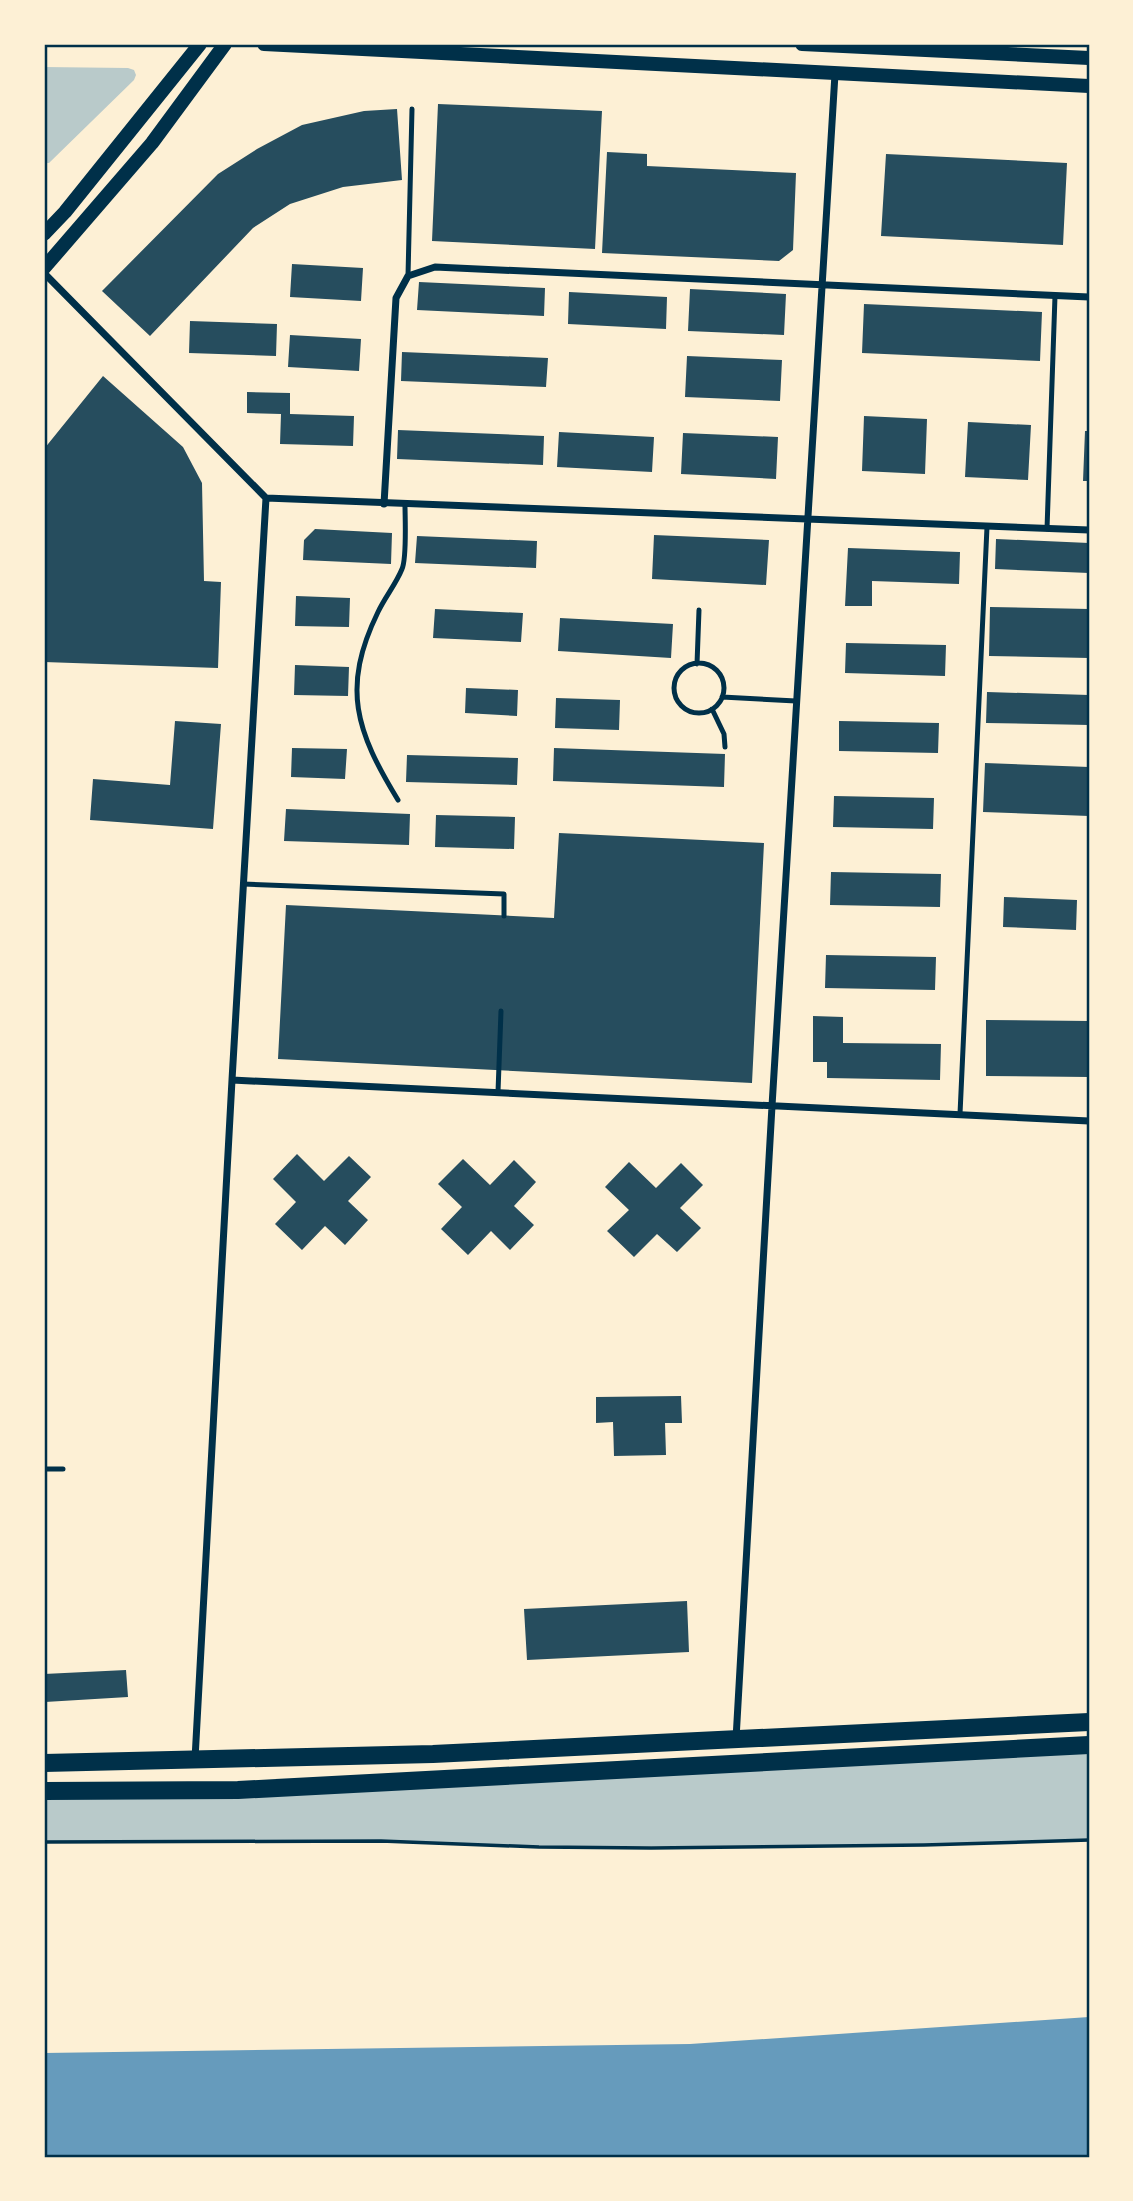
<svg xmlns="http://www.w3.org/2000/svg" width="1133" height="2201" viewBox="0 0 1133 2201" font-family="'DejaVu Sans',sans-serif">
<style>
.green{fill:#b9caca}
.water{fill:#669bbc}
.building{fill:#264d5e}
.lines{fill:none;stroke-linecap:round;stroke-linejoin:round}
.path{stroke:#003049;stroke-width:3.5}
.service{stroke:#003049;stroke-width:5}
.minor{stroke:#003049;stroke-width:7}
.secondary{stroke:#003049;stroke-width:14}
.primary{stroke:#003049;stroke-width:18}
.neatline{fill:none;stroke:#003049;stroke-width:2.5}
</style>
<rect width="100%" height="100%" fill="#fdf0d5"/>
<path class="green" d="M 44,67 L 128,68 L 134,70 L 136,75 L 134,80 L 49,163 L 44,163 Z
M 1089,1745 L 1089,1840 L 924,1845 L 538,1847 L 381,1841 L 44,1842 L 44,1791 Z"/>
<path class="water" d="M 1089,2017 L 1089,2157 L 44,2157 L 44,2053 L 690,2044 Z"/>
<path class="building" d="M 438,104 L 602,111 L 595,249 L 432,241 Z
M 397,109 L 402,180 L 343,187 L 290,204 L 253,228 L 150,336 L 102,291 L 218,174 L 257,149 L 302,125 L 364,111 Z
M 607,152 L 647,154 L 647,166 L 796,173 L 793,250 L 779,261 L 602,253 Z
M 886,154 L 1067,163 L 1063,245 L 881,236 Z
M 292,264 L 363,268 L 361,301 L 290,297 Z
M 419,282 L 545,288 L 544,316 L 417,310 Z
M 690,289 L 786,294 L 784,335 L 688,331 Z
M 569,292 L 667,297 L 666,329 L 568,324 Z
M 864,304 L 1042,312 L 1040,361 L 862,353 Z
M 190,321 L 277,324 L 276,356 L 189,353 Z
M 290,335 L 361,339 L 359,371 L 288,367 Z
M 402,352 L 548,358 L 546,387 L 401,381 Z
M 687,356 L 782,360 L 780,401 L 685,397 Z
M 103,376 L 183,447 L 202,483 L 204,581 L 221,582 L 218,668 L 44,662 L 44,449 Z
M 247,392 L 290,393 L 290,414 L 354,416 L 353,446 L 280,444 L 281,414 L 247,413 Z
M 864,416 L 927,419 L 925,474 L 862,471 Z
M 968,422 L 1031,425 L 1028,480 L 965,477 Z
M 398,430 L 544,436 L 543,465 L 397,459 Z
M 1085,431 L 1089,431 L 1089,481 L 1083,481 Z
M 559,432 L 654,437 L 652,472 L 557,467 Z
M 683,433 L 778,437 L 776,479 L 681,474 Z
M 315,529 L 392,533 L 391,564 L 303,560 L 304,540 Z
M 654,535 L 769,540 L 766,585 L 652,579 Z
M 417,536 L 537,541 L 536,568 L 415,563 Z
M 996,539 L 1089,543 L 1089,573 L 995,569 Z
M 848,548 L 960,552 L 959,584 L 872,581 L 872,606 L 845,606 Z
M 296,596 L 350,598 L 349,627 L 295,626 Z
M 990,607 L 1089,609 L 1089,658 L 989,656 Z
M 435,609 L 523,613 L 521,642 L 433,638 Z
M 560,618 L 673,624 L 671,658 L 558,651 Z
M 846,643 L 946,645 L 945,676 L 845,673 Z
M 295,665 L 349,667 L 348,696 L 294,695 Z
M 466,688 L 518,690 L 517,716 L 465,713 Z
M 987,692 L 1089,695 L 1089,725 L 986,723 Z
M 556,698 L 620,700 L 619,730 L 555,728 Z
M 175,721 L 221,724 L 213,829 L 90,820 L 93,779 L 170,785 Z
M 839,721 L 939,723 L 938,753 L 839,751 Z
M 292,748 L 347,749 L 345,779 L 291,777 Z
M 554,748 L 725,754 L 724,787 L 553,781 Z
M 407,755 L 518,758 L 517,785 L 406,782 Z
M 985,763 L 1089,767 L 1089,816 L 983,812 Z
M 834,796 L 934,798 L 933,829 L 833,827 Z
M 286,809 L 410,814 L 409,845 L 284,841 Z
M 436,815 L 515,817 L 514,849 L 435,847 Z
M 559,833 L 764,843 L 752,1083 L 278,1059 L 286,905 L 554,918 Z
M 831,872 L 941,874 L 940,907 L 830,905 Z
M 1004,897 L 1077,900 L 1076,930 L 1003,927 Z
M 826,955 L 936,957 L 935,990 L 825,988 Z
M 813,1016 L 843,1017 L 843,1043 L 941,1044 L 940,1080 L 827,1078 L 827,1062 L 813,1062 Z
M 986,1020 L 1089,1021 L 1089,1077 L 986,1076 Z
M 297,1154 L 324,1181 L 349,1156 L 371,1177 L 348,1201 L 368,1220 L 345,1245 L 325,1226 L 302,1250 L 275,1224 L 296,1202 L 273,1179 Z
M 463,1159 L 490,1185 L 514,1160 L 536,1182 L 514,1206 L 534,1225 L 510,1250 L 491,1231 L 468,1255 L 441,1229 L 462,1207 L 438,1184 Z
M 629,1162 L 656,1188 L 681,1163 L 703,1185 L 680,1208 L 701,1228 L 677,1252 L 657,1234 L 634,1257 L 607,1231 L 629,1210 L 605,1187 Z
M 681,1396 L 682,1423 L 665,1423 L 666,1455 L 614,1456 L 613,1422 L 596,1423 L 596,1397 Z
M 687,1601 L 689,1652 L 527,1660 L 524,1609 Z
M 126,1670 L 128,1697 L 45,1702 L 44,1674 Z"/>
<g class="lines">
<path class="path" d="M 44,1842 L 381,1841 L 539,1847 L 651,1848 L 924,1845 L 1089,1840"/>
<path class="service" d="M 408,276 L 412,109
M 1047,529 L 1055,296
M674 688a25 25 0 1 1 50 0a25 25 0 1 1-50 0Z
M 697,664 L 699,610
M 722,697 L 796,701
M 712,709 L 724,734 L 725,747
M 398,800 C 356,731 341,688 378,612 C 385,597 396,584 402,569 C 407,558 405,519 405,505
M 243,884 L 504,894 L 504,916
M 498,1092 L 501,1011
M 960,1114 L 987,527
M 44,1469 L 63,1469"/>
<path class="minor" d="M 44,273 L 266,498 L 1089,530
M 384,504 L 396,298 L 408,276 L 435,267 L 1089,297
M 232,1080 L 1089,1121
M 736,1739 L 772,1106 L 835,74
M 195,1759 L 232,1080 L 266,498"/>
<path class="secondary" d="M 264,44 L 1089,86
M 802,44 L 1089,58
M 44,234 L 65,212 L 200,44
M 44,268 L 152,143 L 225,44"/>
<path class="primary" d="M 44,1763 L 433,1754 L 1089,1722
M 44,1791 L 238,1790 L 1089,1745"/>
</g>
<rect width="1133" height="2201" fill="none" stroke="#fdf0d5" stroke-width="91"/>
<rect x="46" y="46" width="1042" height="2110" class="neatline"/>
</svg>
